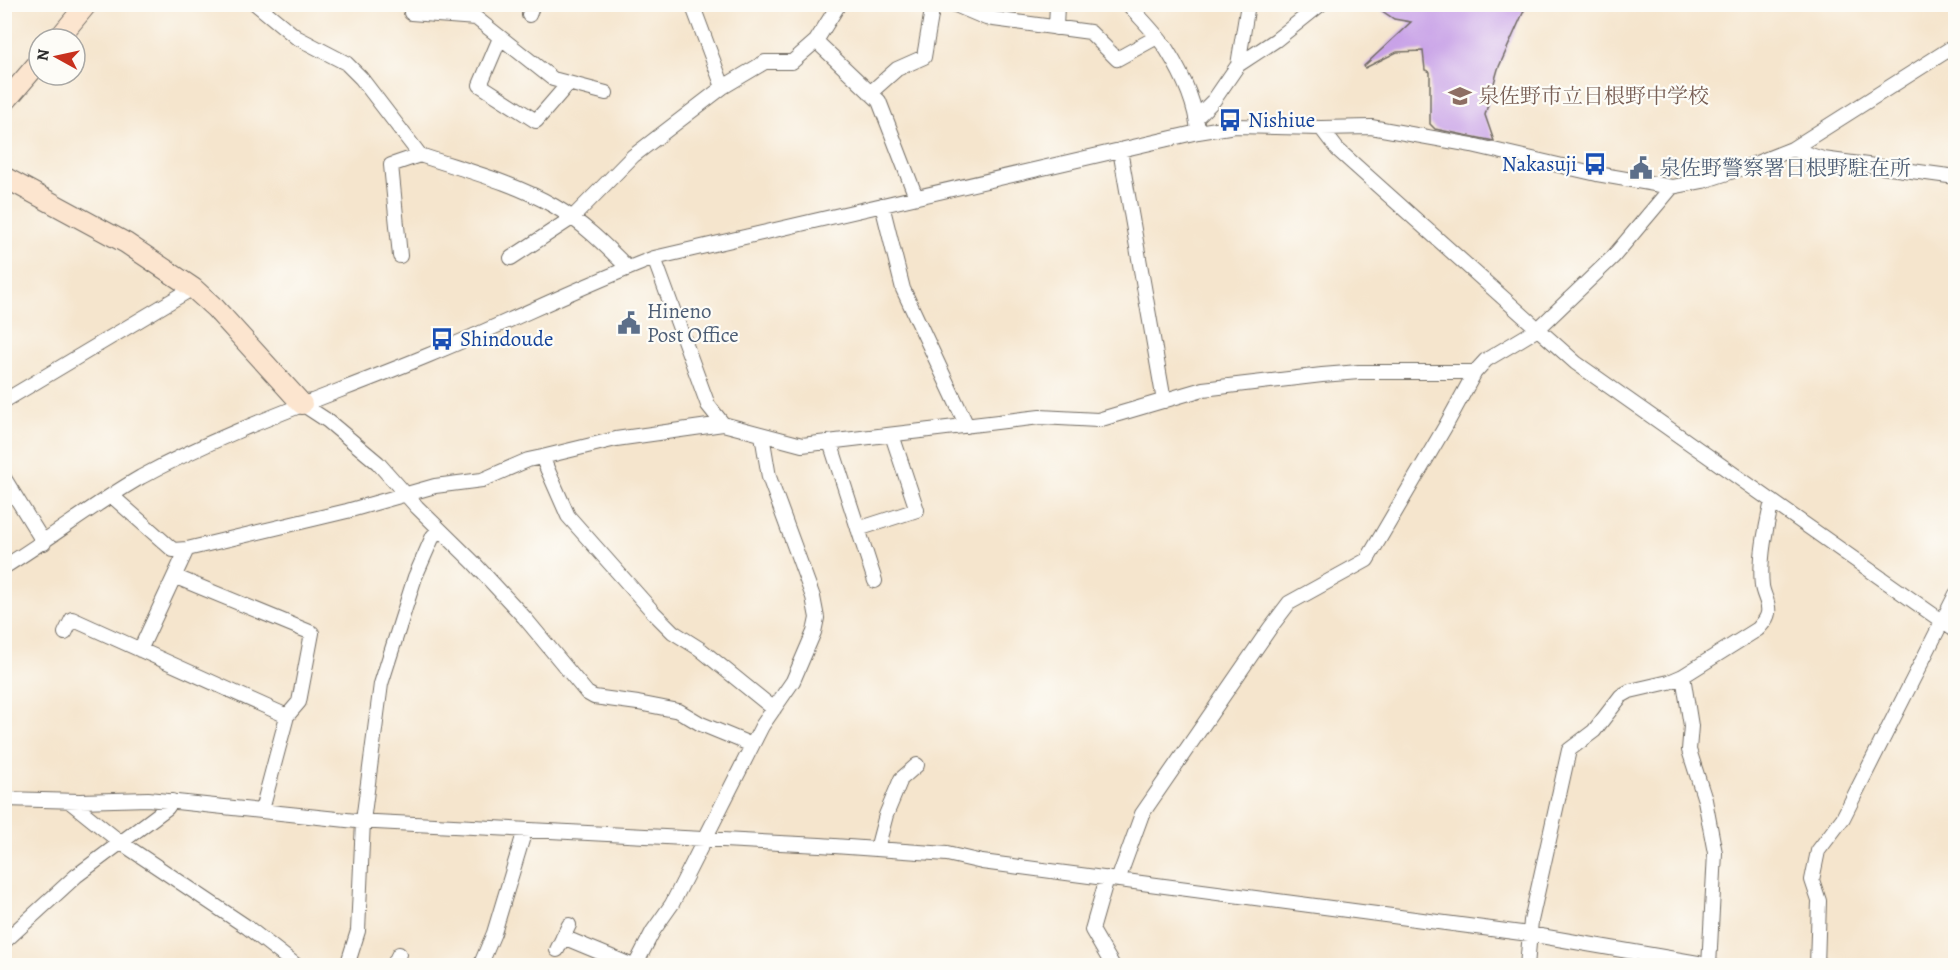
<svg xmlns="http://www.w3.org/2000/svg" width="1960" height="970" viewBox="0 0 1960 970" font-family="Alegreya,'Noto Serif JP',serif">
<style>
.building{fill:#c8a1e7}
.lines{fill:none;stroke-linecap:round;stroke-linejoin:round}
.street-casing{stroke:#726c64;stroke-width:16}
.secondary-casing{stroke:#726c64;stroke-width:22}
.street{stroke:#fff;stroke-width:14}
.secondary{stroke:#fce5cf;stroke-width:20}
.labels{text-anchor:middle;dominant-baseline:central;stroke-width:4.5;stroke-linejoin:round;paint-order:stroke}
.education-label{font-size:21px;fill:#785e54;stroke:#fdfcf7;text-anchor:start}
.transit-label{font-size:21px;fill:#164399;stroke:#fdfcf7;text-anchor:start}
.service-label{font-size:21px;fill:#4e5e75;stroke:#fdfcf7;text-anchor:start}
</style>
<rect width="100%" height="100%" fill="#fdfcf7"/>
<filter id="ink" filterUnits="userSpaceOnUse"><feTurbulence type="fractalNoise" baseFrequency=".0167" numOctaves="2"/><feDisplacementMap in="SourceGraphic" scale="12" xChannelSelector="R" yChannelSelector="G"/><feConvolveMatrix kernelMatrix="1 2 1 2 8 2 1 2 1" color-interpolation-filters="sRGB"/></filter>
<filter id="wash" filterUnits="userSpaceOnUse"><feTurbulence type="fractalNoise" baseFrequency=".008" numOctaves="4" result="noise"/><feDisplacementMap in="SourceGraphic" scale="24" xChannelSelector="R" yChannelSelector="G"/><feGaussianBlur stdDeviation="1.35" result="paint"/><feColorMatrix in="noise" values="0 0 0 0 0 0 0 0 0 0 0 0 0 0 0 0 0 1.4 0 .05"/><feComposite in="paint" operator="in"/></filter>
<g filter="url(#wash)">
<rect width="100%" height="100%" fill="#f5e5cd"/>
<g id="blocks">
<path class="building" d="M 1372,4 L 1527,4 L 1498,69 L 1485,115 L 1494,141 L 1435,129 L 1430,124 L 1430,72 L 1425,70 L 1423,51 L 1397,52 L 1365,68 L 1364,66 L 1411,22 L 1394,19 Z"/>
</g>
</g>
<g filter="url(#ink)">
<use href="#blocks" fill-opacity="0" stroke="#726c64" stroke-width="1.5"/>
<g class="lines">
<g class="street-casing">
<path id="street" d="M 256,4 L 296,37 L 346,63 L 361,78 L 420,155 L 391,165 L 400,256
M 412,4 L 411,13 L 476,18 L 553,79 L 606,93
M 953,4 L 986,18 L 1090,32 L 1117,59 L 1157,37
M 1128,4 C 1141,19 1157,34 1167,50 C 1182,74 1196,104 1198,132
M 529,15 L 533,4
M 1056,28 L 1057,4
M 500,38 L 480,85 L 536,121 L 568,84
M 816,41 L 879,101 L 916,197
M 1238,65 L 1276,40 L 1321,4
M 723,87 L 765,62 L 792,62 L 816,41 L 839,4
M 870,93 L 897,69 L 924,57 L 933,4
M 1197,117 L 1214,100 L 1238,65 L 1248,4
M 1321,128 L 1337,149 L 1576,363 L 1956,631
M 1792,149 L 1823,159 L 1956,177
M 1120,150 L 1164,401
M 420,155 C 464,170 513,182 554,206 C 582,222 605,245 628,268
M 882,205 L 903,289 L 967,426
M 511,258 L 572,218 L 633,156 L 723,87 L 692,4
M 654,258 L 708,405 L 723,424
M 4,401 L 193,288
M 302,404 L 328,421 L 378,463 L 417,507 L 473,562 L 524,617 L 587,693 L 594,697 L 638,703 L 679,711 L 701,724 L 752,745
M 830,442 L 875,581
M 542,457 L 568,516 L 654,613 L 673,632 L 700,649 L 774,709
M 4,478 L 44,543
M 112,496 L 173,550 L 187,549 L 347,511 L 435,486 L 482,480 L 528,460 L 542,457 L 616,439 L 723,424 L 802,445 L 1040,417 L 1098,420 L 1203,389 L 1322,375 L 1359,372 L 1475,372
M 858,529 L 917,510 L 892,435
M 4,567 C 51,538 94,504 141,477 C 233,427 333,395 429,355 C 505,324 578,287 654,258 L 1198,132 L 1235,126 L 1321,128 L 1371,127 L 1472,145 L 1597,174 L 1672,187 L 1703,181 L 1749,166 L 1792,149 L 1956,45
M 176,577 L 312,633 L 299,702 L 287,716 L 262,810
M 65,633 L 72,619 L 287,716
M 140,650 L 187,549
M 1683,676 L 1691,726 L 1689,750 L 1705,800 L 1715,853 L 1709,966
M 4,799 L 80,801 L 148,799 L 356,821 L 820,845 L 947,854 L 982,862 L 1529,934 L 1698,963 L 1705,966
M 69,801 L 120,842 L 247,927 L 297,966
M 877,849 L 886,815 L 901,779 L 917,765
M 1107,878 L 1092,930 L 1113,966
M 1118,880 L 1142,814 L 1270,628 L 1289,603 L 1367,560 L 1445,427 L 1475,372 L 1486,360 L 1538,329 L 1613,257 L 1672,187
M 563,937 L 633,966
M 4,942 L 76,876 L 167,808 L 172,801
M 557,950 L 569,925
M 347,966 L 358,931 L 363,821 L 381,684 L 415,577 L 433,536 L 440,530
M 393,966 L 399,954
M 480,966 L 494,933 L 525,830
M 635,966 L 653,931 L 672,904 L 762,726 L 793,681 L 814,632 L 817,618 L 813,597 L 769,477 L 762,435
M 1527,966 L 1531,921 L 1569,750 L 1594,731 L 1621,696 L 1630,691 L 1669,682 L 1683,676 L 1758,629 C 1762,624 1767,620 1768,613 C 1770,604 1763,595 1762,586 C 1759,559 1766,528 1772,501
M 1817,966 L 1819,901 L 1812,880 L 1818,851 L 1843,818 L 1956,594"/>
</g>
<g class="secondary-casing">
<path id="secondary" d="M 58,39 L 87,4
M 4,103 L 39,62
M 4,177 L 126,243 L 193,288 L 215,308 L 302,404"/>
</g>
<use href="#street" class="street"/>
<use href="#secondary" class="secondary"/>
</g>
</g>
<defs>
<g id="school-bare" transform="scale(1.8)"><path d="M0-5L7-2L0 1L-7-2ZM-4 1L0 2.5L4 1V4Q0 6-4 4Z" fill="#8d6e63" stroke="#fdfcf7" stroke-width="2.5" paint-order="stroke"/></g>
<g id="bus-bare" transform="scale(1.8)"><path d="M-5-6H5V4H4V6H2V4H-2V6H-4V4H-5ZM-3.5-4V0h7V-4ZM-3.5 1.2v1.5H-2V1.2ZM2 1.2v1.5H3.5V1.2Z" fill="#1a4fb4" stroke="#fdfcf7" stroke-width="2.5" paint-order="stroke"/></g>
<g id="civic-bare" transform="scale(1.8)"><path d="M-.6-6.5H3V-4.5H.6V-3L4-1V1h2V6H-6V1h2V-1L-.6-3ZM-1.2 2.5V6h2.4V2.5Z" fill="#5c6f8a" stroke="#fdfcf7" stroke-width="2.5" paint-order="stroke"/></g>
</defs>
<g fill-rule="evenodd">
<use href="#school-bare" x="1460" y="96"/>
<use href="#bus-bare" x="1230" y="120"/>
<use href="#bus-bare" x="1595" y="164"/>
<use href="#civic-bare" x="1641" y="168"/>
<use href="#civic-bare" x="629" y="323"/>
<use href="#bus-bare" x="442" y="339"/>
</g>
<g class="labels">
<g class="education-label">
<text x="1478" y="96">泉佐野市立日根野中学校</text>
</g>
<g class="transit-label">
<text x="1248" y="120">Nishiue</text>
<text x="1577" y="164" text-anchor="end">Nakasuji</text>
<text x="460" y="339">Shindoude</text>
</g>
<g class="service-label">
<text x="1659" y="168">泉佐野警察署日根野駐在所</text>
<text x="647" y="311">Hineno<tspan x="647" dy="24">Post Office</tspan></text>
</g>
</g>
<rect width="1960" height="970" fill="none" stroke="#fdfcf7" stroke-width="24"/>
<g transform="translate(57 57) rotate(278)"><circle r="28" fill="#fdfcf7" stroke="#a9a8a5" stroke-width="1.5"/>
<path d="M0-4.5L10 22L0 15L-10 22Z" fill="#c8321e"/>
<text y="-9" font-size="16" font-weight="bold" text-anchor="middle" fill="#2b2b2b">N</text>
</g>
</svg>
